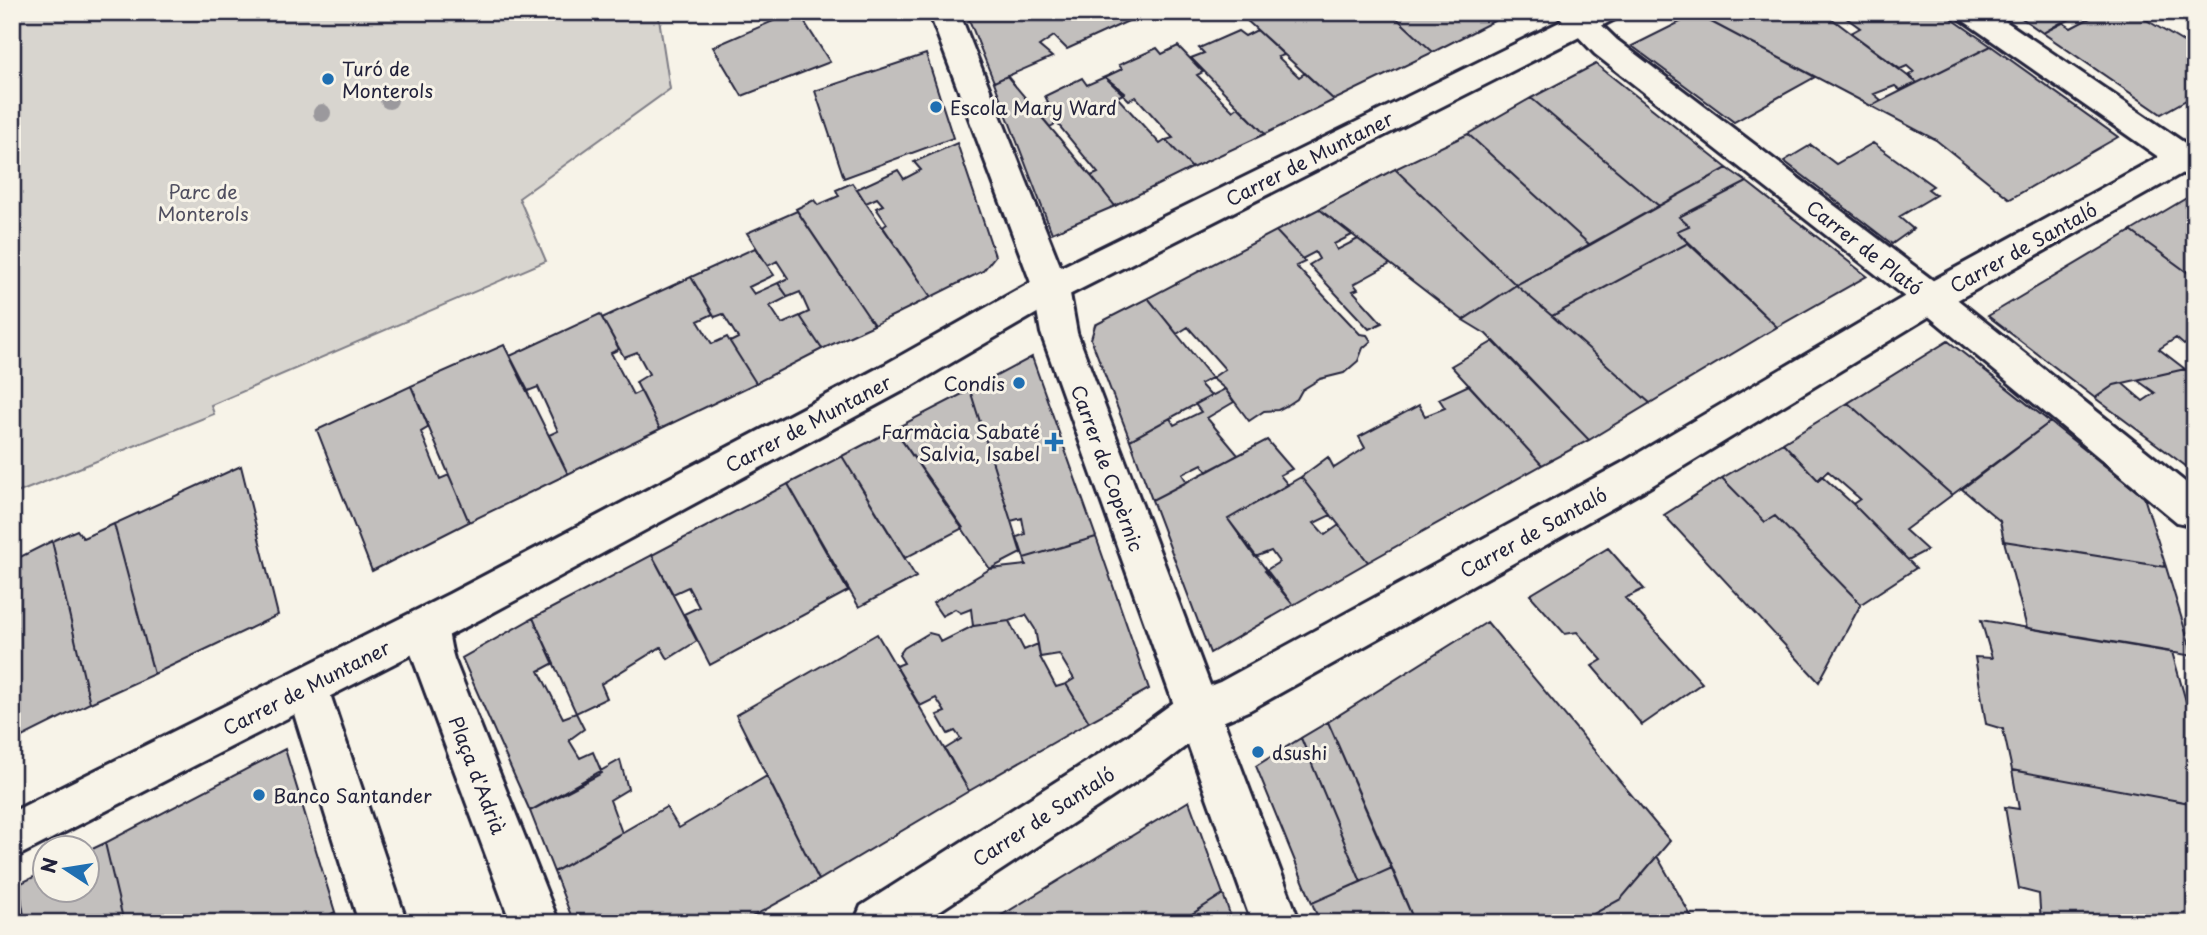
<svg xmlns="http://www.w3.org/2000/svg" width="2207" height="935" viewBox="0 0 2207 935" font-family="'Playpen Sans',sans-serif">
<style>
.green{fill:#d8d5cf;stroke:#7d7c85;stroke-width:2}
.building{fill:#c2bfbd;stroke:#22223b;stroke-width:2}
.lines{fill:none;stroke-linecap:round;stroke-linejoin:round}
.minor-casing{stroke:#22223b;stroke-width:6}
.tertiary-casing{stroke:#22223b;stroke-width:6}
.minor{fill:#f7f3e8;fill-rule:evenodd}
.tertiary{fill:#f7f3e8;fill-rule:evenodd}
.tree{fill:#9b999d}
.poi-dot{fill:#1f6fb2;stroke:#f7f3e8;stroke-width:2.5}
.labels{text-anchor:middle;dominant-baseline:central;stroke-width:6;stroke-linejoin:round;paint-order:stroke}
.poi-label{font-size:19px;fill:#22223b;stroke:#f7f3e8;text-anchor:start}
.street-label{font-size:19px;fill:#22223b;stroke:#f7f3e8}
.park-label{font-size:19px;fill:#504f60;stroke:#f7f3e8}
</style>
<rect width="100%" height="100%" fill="#f7f3e8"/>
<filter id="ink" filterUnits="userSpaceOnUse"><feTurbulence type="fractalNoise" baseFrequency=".0143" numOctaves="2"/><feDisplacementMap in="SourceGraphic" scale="14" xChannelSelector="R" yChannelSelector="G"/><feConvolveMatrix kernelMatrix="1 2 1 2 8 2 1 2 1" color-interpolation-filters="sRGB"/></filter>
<g filter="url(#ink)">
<path class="green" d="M 12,12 L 658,12 L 670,89 L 519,198 L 546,261 L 211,405 L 214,414 L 12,495 Z"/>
<path class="building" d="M 794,12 L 798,12 L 830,62 L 742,96 L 713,47 Z
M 966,12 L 1148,12 L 1067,49 L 1054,36 L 1039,46 L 1052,57 L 994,82 Z
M 1254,12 L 1390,12 L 1433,52 L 1334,100 L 1243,17 Z
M 1390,12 L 1484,12 L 1494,21 L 1433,52 Z
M 1484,12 L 1513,12 L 1494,21 Z
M 1699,12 L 1823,12 L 1917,83 L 1900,90 L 1895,86 L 1874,94 L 1881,100 L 1871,106 L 1696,14 Z
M 1838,12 L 1942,12 L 1991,46 L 1917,83 L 1909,75 L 1914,72 L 1907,66 L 1900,69 L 1851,33 L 1860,28 Z
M 2013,12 L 2084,12 L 2043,33 Z
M 2133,12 L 2195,49 L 2195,95 L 2161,114 L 2043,33 L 2062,22 L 2071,28 L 2090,18 L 2084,12 Z
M 1696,14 L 1815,77 L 1734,122 L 1632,46 Z
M 1257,30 L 1284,55 L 1278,57 L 1299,77 L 1305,73 L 1334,100 L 1265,134 L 1191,58 L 1204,53 L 1199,48 L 1238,31 L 1245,36 Z
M 1178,46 L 1203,72 L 1197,75 L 1233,111 L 1238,107 L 1265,134 L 1192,168 L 1166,140 L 1173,138 L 1136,97 L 1129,100 L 1105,77 L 1122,69 L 1119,65 L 1157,48 L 1162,54 Z
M 1991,46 L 2118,137 L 2010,199 L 1936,140 L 1871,106 Z
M 926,54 L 953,138 L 844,178 L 815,91 Z
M 1596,64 L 1727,168 L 1659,206 L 1531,98 Z
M 1007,76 L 1091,176 L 1115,206 L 1052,233 L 994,82 Z
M 1105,77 L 1125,93 L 1117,97 L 1160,144 L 1166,140 L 1192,168 L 1115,206 L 1091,176 L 1098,173 L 1057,123 L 1050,127 L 1035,109 L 1048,102 L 1045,96 L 1082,78 L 1087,85 Z
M 1531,98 L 1659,206 L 1590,245 L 1468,134 Z
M 1468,134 L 1590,245 L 1516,285 L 1395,169 Z
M 957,143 L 995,256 L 983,271 L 931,297 L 883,227 L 887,224 L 876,208 L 883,205 L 877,198 L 866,203 L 857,189 L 898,170 L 904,179 L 921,170 L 914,162 Z
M 1873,143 L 1933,186 L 1928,189 L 1936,195 L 1899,217 L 1913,229 L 1892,244 L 1784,161 L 1811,145 L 1836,164 Z
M 1727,168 L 1747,182 L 1679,217 L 1689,226 L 1677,231 L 1688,243 L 1552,316 L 1516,285 Z
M 1395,169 L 1516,285 L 1463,320 L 1319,209 Z
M 1747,182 L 1867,276 L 1777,327 L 1677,231 L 1689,226 L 1679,217 Z
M 852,183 L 931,297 L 874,325 L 796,209 L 814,200 L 818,205 L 839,196 L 836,190 Z
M 2195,193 L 2195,278 L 2131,231 Z
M 1319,209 L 1352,235 L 1334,244 L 1337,250 L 1358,239 L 1390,264 L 1354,284 L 1358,289 L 1353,291 L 1382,323 L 1369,329 L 1309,265 L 1319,259 L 1315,252 L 1302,259 L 1276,231 Z
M 797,211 L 874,325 L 822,349 L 800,316 L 809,312 L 800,292 L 788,297 L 778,283 L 788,278 L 777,261 L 768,266 L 747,233 Z
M 1276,231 L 1305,262 L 1296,266 L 1360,334 L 1367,335 L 1371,341 L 1363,348 L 1358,361 L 1344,373 L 1320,379 L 1302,390 L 1297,399 L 1288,405 L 1278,410 L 1264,411 L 1249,421 L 1225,389 L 1212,378 L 1225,369 L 1188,327 L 1177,334 L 1148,298 Z
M 2131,231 L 2195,278 L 2195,337 L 2184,345 L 2176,338 L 2159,349 L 2185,369 L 2114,385 L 2095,398 L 1988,316 Z
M 1688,243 L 1777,327 L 1650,403 L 1552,316 Z
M 755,248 L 774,275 L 749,287 L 754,294 L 778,283 L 788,297 L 770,306 L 782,324 L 800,316 L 822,349 L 756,383 L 730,342 L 738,338 L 723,314 L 715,317 L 691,277 Z
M 691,277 L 713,314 L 698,321 L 712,344 L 727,337 L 756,383 L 660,429 L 636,382 L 649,374 L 637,352 L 624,357 L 602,318 Z
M 1516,285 L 1552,316 L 1650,403 L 1589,440 L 1486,334 L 1463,320 Z
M 1148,298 L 1212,378 L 1200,384 L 1211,396 L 1130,440 L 1091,339 L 1095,325 Z
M 600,314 L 619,349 L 611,353 L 633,395 L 641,391 L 660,429 L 568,474 L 549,435 L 558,431 L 538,387 L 528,391 L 510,356 Z
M 1494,341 L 1589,440 L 1542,465 L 1451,366 Z
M 1948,341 L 2050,422 L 1952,495 L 1848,403 Z
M 504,345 L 568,474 L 469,522 L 411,386 Z
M 1032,357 L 1096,537 L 1024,558 L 1017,537 L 1025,534 L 1022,518 L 1011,521 L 970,390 Z
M 2185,369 L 2195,375 L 2195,473 L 2095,398 L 2114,385 L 2122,383 L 2143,401 L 2155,393 L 2137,380 Z
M 1469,385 L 1542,465 L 1368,562 L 1301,477 L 1328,457 L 1334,468 L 1365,448 L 1359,437 L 1419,405 L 1425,416 L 1445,408 L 1439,399 Z
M 411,386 L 429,427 L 421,432 L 440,479 L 449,475 L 469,522 L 372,571 L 317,430 Z
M 1225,389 L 1234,402 L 1207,418 L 1238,455 L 1207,472 L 1202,464 L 1182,474 L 1187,482 L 1152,500 L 1130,440 L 1170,418 L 1174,425 L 1201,412 L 1195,404 Z
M 970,390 L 1021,553 L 990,569 L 894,429 Z
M 1848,403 L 1952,495 L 1905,530 L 1927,550 L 1908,560 L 1853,504 L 1860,499 L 1828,471 L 1818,480 L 1783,443 Z
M 2050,422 L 2144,497 L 2166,567 L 2004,541 L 2000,521 L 1962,489 Z
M 894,429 L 963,528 L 905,558 L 842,456 Z
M 1267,440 L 1292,469 L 1280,475 L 1288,485 L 1228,519 L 1293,605 L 1210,653 L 1152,500 Z
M 1783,443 L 1818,480 L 1822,476 L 1853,504 L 1916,568 L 1861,604 L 1775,516 L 1765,522 L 1722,478 Z
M 842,456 L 916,577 L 859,607 L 788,484 Z
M 241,466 L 278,615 L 154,674 L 114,524 Z
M 1301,477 L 1331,515 L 1314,523 L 1325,535 L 1339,525 L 1368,562 L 1293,605 L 1265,571 L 1279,562 L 1271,551 L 1255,557 L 1228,519 Z
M 1722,478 L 1765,522 L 1775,516 L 1861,604 L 1819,682 L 1664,515 Z
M 788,484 L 848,591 L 710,665 L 684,614 L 699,607 L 688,587 L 673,594 L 652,555 Z
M 114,524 L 154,674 L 90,703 L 52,541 L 77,530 L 83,538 Z
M 1096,537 L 1149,689 L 1089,722 L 1066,684 L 1074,679 L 1059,654 L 1040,657 L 1035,629 L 1026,615 L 1009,621 L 973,626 L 971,609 L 961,613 L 955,609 L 942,616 L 933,603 L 990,569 L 1026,565 L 1024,558 Z
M 52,541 L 90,703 L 12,742 L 12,561 Z
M 2004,541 L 2166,567 L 2193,656 L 2027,628 Z
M 1608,548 L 1644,589 L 1625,598 L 1702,683 L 1642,725 L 1592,666 L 1602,660 L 1577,632 L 1565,634 L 1530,595 Z
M 652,555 L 697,641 L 668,659 L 661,647 L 601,684 L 607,698 L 576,713 L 533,618 Z
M 533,618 L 554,663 L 539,671 L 563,718 L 576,713 L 584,729 L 569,740 L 580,758 L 593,752 L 602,773 L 530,811 L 462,658 Z
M 1981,620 L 2172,652 L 2195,733 L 2195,804 L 2012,770 L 2003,729 L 1986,724 L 1975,657 L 1992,658 Z
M 1009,621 L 1024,650 L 1038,644 L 1040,657 L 1056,687 L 1066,684 L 1089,722 L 969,791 L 945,749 L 961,739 L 955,731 L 948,734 L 937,715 L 945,712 L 936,698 L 920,706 L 896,666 L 904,663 L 899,655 L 904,648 L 929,633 L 937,635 L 941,642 L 973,626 Z
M 1487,622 L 1670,841 L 1621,899 L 1577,923 L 1415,923 L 1328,722 Z
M 877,634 L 969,791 L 819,880 L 736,715 Z
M 1328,722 L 1392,868 L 1361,882 L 1301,738 Z
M 1301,738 L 1361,882 L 1312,903 L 1256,766 Z
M 285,749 L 335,912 L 315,923 L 124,923 L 105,843 Z
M 620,760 L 628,789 L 610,800 L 622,833 L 554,872 L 530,811 Z
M 2012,770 L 2195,804 L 2195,923 L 2041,923 L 2039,894 L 2019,889 L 2005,807 L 2019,809 Z
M 767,776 L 819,880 L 741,923 L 574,923 L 554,872 L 666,807 L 679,828 Z
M 1189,801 L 1223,894 L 1178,923 L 989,923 Z
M 105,843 L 124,923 L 25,923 L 19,884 L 46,871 L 46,890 L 88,890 L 88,851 Z
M 1657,856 L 1695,923 L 1577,923 L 1621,899 Z
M 1392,868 L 1415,923 L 1320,923 L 1312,903 Z
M 19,884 L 25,923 L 12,923 L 12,887 Z
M 1223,894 L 1233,923 L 1178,923 Z
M 335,912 L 339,923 L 315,923 Z"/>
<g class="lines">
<g class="minor-casing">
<path id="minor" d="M 929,12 L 959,12 L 1069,288 L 1077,333 L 1300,923 L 1252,923 L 1041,333 L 1033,288 Z
M 1555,12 L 1588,12 L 1617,40 L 1943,288 L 2195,490 L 2195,526 L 2177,522 L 1919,308 L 1595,54 Z
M 1956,12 L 1992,12 L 2195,150 L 2195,178 L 2183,174 L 1961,19 Z
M 428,607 L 443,612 C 449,628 449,643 454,659 L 559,923 L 511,923 L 406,640 L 407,626 L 413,612 Z
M 307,668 L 322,674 L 328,688 L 407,923 L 359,923 L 286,688 L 292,674 Z"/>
</g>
<g class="tertiary-casing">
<path id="tertiary" d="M 1580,12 L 1620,12 L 1615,19 L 1063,298 L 910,387 L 479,620 L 12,859 L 12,812 L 449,594 L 884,365 L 1039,278 Z
M 2195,139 L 2195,166 L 1943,308 L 1648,488 L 1250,710 L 1211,727 L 1161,765 L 921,923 L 854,923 L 861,906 L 1129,735 L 1181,697 L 1220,682 L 1620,464 L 1919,288 L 2184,143 Z"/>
</g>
<use href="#minor" class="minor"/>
<use href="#tertiary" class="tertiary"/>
</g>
<g class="tree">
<circle cx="389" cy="100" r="9"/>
<circle cx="322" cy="113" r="9"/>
</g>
</g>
<g class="poi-dot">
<circle cx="328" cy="79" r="7"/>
<circle cx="936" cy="107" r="7"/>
<circle cx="1019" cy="383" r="7"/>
<path d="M1050.5 431.5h7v7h7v7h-7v7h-7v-7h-7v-7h7z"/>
<circle cx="1258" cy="752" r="7"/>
<circle cx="259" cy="795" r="7"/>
</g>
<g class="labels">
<g class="poi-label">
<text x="342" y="68">Turó de<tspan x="342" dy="22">Monterols</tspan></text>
<text x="950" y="107">Escola Mary Ward</text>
<text x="1005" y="383" text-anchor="end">Condis</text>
<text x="1040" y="431" text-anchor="end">Farmàcia Sabaté<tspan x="1040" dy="22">Salvia, Isabel</tspan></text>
<text x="1272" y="752">dsushi</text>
<text x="273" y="795">Banco Santander</text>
</g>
<g class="street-label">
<text transform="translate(1309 158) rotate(-27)">Carrer de Muntaner</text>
<text transform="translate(1865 247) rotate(38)">Carrer de Plató</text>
<text transform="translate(2023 247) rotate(-29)">Carrer de Santaló</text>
<text transform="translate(808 423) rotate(-28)">Carrer de Muntaner</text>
<text transform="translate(1108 468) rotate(70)">Carrer de Copèrnic</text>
<text transform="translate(1533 532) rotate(-29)">Carrer de Santaló</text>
<text transform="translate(306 687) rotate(-27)">Carrer de Muntaner</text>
<text transform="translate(478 775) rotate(69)">Plaça d'Adrià</text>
<text transform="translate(1043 816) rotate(-33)">Carrer de Santaló</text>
</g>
<g class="park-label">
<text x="203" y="191">Parc de<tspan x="203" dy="22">Monterols</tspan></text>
</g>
</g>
<rect width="2207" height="935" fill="none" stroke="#f7f3e8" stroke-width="42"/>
<rect x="21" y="21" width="2165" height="893" fill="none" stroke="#22223b" stroke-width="2.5" filter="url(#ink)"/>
<g transform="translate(66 869) rotate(282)"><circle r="33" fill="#f7f3e8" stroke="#a29fa3" stroke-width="2"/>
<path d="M0-5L12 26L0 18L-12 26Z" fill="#1f6fb2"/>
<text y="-10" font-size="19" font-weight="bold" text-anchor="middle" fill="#22223b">N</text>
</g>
</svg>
